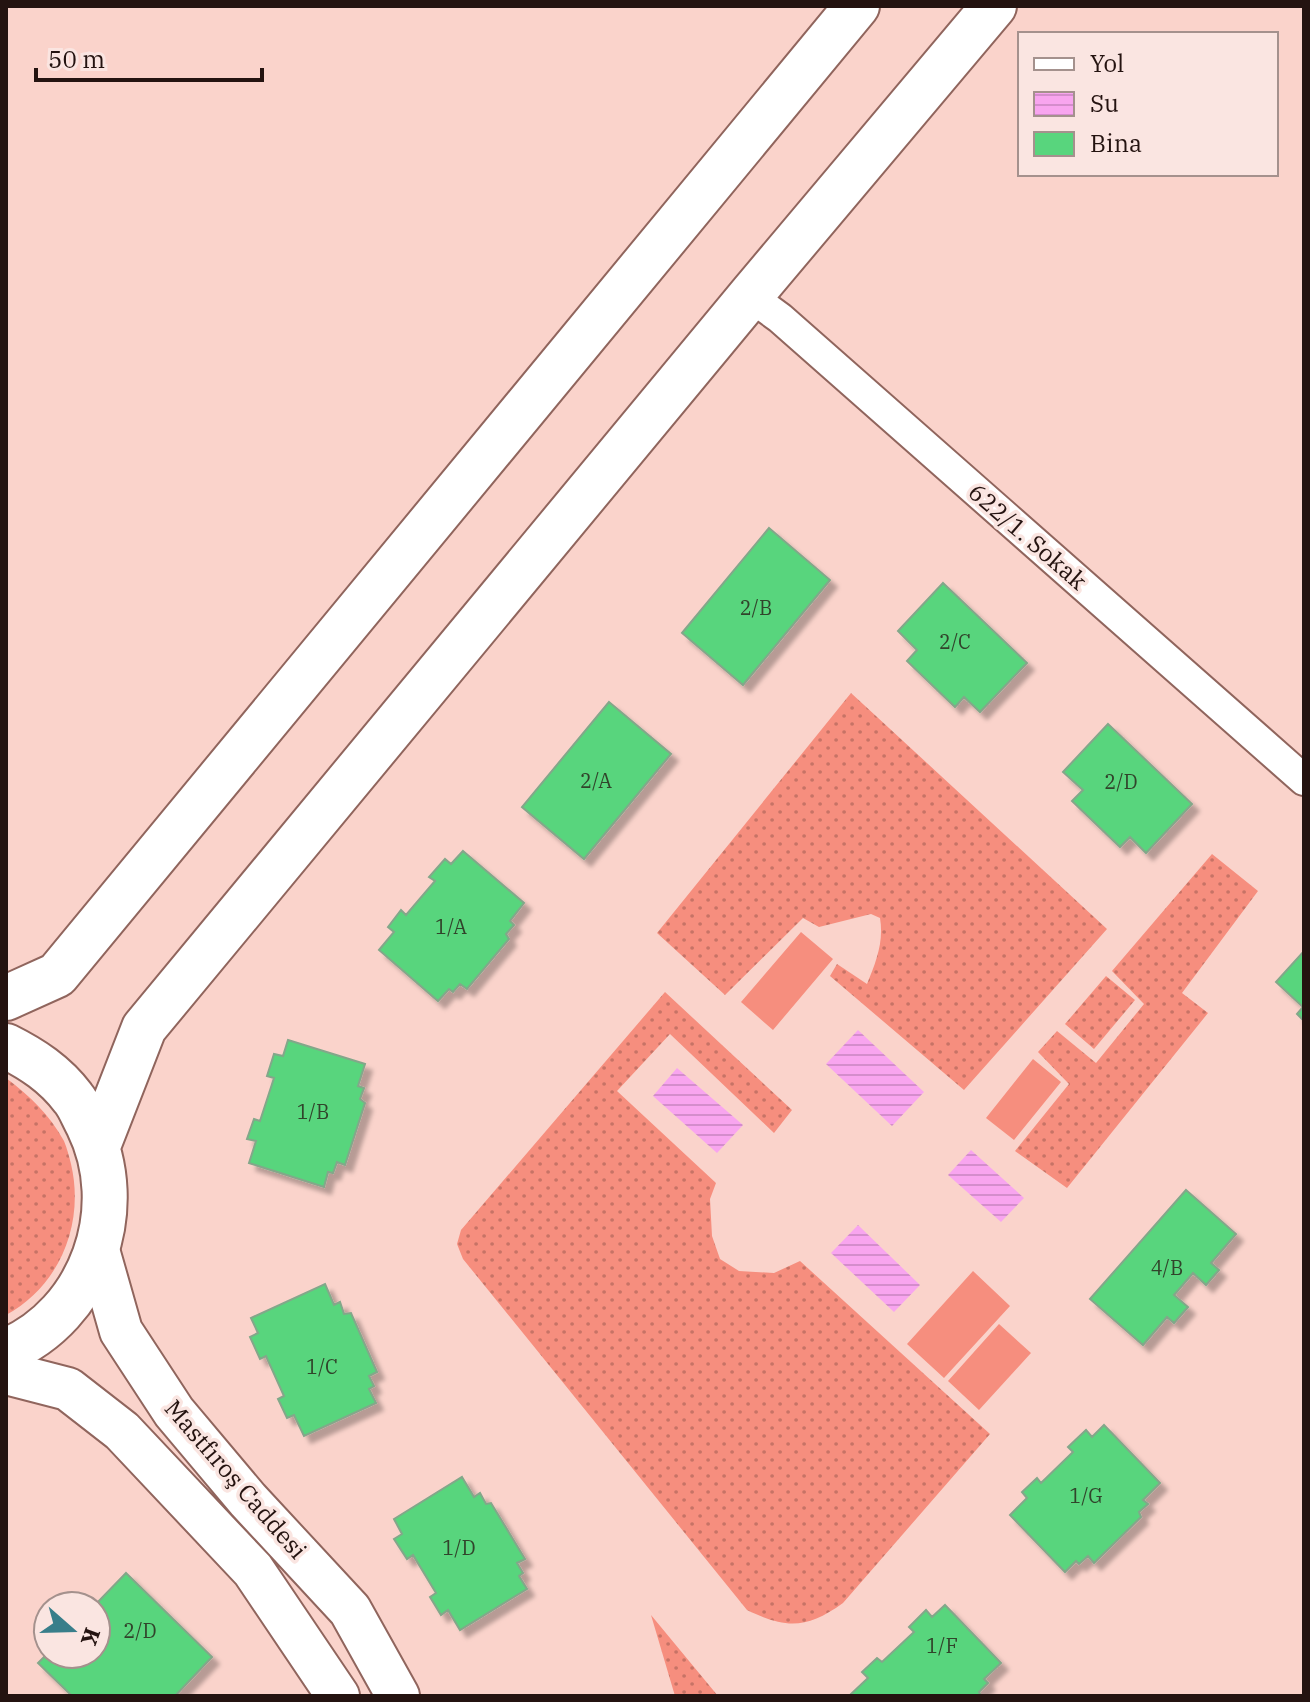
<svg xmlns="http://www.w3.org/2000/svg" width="1310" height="1702" viewBox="0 0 1310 1702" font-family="'IBM Plex Serif',serif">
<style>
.grass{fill:url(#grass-dots)}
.pitch{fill:#f68e7e}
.water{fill:url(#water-rules)}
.building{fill:#58d57d;stroke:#83a78a;stroke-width:2;filter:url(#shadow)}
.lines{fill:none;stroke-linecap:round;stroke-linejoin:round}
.minor-casing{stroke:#90655d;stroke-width:34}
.secondary-casing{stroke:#90655d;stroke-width:46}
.primary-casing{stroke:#90655d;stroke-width:48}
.minor{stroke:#fff;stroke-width:30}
.secondary{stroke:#fff;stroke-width:42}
.primary{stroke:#fff;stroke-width:44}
.labels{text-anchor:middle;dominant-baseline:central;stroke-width:7;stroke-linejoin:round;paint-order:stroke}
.number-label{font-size:20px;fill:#31442b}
.street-label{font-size:24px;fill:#241310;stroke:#fae5e1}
</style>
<defs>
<pattern id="grass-dots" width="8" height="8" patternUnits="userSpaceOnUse" patternTransform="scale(2)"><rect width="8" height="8" fill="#f68e7e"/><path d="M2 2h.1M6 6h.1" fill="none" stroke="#c77366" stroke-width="1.8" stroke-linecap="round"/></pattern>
<pattern id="water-rules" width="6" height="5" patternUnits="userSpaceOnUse" patternTransform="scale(2)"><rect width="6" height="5" fill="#f8a5ef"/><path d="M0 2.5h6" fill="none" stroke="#d48dcc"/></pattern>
<filter id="shadow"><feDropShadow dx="7" dy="7" stdDeviation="2" flood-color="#0004"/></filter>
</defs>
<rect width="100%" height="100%" fill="#fad3cb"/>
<path class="grass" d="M 851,693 L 1107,929 L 964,1090 L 830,976 L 837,964 L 867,984 C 876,962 884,942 880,918 L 871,914 L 819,927 L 803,918 L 725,995 L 657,933 Z
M 1212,854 L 1258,891 L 1182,993 L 1208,1013 L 1067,1188 L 1015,1151 L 1069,1084 L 1038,1052 L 1057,1031 L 1096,1063 L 1144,1004 L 1112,971 Z
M 1106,976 L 1135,1000 L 1094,1049 L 1065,1024 Z
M 665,992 L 792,1110 L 774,1133 L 670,1034 L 617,1091 L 716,1183 L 710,1199 L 712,1236 L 720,1259 L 739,1271 L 774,1273 L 800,1261 L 990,1434 L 843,1603 C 807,1629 786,1629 747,1610 L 463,1259 L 457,1244 L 461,1230 Z
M 6,1078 C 30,1096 49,1114 64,1141 C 67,1148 69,1156 71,1164 C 85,1223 60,1286 6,1315 Z
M 651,1615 L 718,1696 L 675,1696 Z"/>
<path class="pitch" d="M 801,932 L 833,959 L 773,1030 L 741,1002 Z
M 1033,1059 L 1061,1082 L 1014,1140 L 986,1118 Z
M 973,1271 L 1010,1306 L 944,1378 L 907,1344 Z
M 999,1324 L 1031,1353 L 979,1410 L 948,1381 Z"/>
<path class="water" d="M 858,1030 L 924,1092 L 892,1126 L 826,1064 Z
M 677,1068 L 743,1125 L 717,1153 L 653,1096 Z
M 971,1150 L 1024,1198 L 1001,1222 L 948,1175 Z
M 858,1225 L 920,1285 L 894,1312 L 831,1253 Z"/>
<path class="building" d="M 769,528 L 830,580 L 743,685 L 682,633 Z
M 943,583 L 1027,663 L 980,712 L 964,697 L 955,707 L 907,661 L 917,650 L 898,631 Z
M 609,702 L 671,754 L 584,859 L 522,807 Z
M 1108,724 L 1192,804 L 1146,853 L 1130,837 L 1120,847 L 1072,801 L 1083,790 L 1063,772 Z
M 463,851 L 524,903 L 510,921 L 514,925 L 506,934 L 509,939 L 467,989 L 460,984 L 453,992 L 449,989 L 438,1001 L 379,950 L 394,932 L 388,927 L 401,910 L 406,915 L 435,881 L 429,877 L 445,859 L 451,864 Z
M 1304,951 L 1304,1021 L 1297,1014 L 1303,1007 L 1276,982 Z
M 288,1040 L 365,1064 L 358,1086 L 364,1088 L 360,1099 L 365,1103 L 345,1165 L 337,1162 L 333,1173 L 328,1172 L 324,1187 L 249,1163 L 256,1141 L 247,1139 L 254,1119 L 260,1121 L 274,1078 L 267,1076 L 274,1054 L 283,1056 Z
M 1186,1190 L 1236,1234 L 1211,1263 L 1219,1270 L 1206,1285 L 1193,1273 L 1174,1295 L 1188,1307 L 1174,1323 L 1167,1317 L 1143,1345 L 1090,1299 Z
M 325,1284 L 334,1305 L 340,1302 L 344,1314 L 351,1313 L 377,1372 L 369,1376 L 374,1386 L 369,1389 L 376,1403 L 304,1436 L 294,1415 L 287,1418 L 278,1399 L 284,1396 L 266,1356 L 260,1359 L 250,1337 L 258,1333 L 251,1318 Z
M 1104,1425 L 1160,1483 L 1143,1500 L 1148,1504 L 1139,1512 L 1141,1517 L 1094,1563 L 1088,1556 L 1079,1564 L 1076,1561 L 1065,1572 L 1010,1515 L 1027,1498 L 1022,1492 L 1037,1478 L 1041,1483 L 1073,1452 L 1068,1447 L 1086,1430 L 1092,1437 Z
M 462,1477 L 474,1497 L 480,1493 L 486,1504 L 491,1503 L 525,1559 L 517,1563 L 523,1573 L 519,1576 L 527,1589 L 460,1630 L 448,1610 L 441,1615 L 430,1597 L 436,1593 L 413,1555 L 407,1559 L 394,1539 L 402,1534 L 394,1519 Z
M 126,1573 L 212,1657 L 175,1696 L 72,1696 L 38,1663 L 48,1653 L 96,1654 L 96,1606 L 94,1606 Z
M 945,1605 L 1001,1663 L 984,1679 L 988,1683 L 979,1692 L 981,1696 L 853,1696 L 851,1694 L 868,1678 L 862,1672 L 877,1658 L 882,1662 L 914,1632 L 909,1627 L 926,1610 L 932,1617 Z"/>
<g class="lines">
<g class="minor-casing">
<path id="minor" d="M 750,296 L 780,318 L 1304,780"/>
</g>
<g class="secondary-casing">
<path id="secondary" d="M 98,1250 L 121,1331 L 174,1412 L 248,1500 L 350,1610 L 398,1696
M 6,1373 L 68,1389 L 122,1431 L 253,1570 L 338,1696"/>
</g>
<g class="primary-casing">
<path id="primary" d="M 6,998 L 57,975 L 857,6
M 6,1046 C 32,1059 55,1074 73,1098 C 79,1105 83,1116 88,1125 C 129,1208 92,1315 6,1351
M 98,1146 L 144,1028 L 750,296 L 994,6"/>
</g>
<use href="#minor" class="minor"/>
<use href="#secondary" class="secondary"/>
<use href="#primary" class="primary"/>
</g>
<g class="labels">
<g class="number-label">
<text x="756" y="607">2/B</text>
<text x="955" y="641">2/C</text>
<text x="596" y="780">2/A</text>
<text x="1121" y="781">2/D</text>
<text x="451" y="926">1/A</text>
<text x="313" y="1111">1/B</text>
<text x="1167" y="1267">4/B</text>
<text x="322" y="1366">1/C</text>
<text x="1086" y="1495">1/G</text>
<text x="459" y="1547">1/D</text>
<text x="140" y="1630">2/D</text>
<text x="942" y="1645">1/F</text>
</g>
<g class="street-label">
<text transform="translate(1028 536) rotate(41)">622/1. Sokak</text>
<text transform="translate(236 1479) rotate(49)">Mastfıroş Caddesi</text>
</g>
</g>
<rect width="1310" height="1702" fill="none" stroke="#241310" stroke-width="16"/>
<rect x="1018" y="32" width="260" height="144" fill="#fae5e1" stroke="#a4918d" stroke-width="2"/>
<rect x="1034" y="58" width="40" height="12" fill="#ffffff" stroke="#a4918d" stroke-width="2"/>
<text x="1090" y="72" font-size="24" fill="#241310">Yol</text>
<rect x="1034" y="92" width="40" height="24" fill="url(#water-rules)" stroke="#a4918d" stroke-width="2"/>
<text x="1090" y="112" font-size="24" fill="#241310">Su</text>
<rect x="1034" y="132" width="40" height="24" fill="#58d57d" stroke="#a4918d" stroke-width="2"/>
<text x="1090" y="152" font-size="24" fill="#241310">Bina</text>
<g transform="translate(72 1630) rotate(110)"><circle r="38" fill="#fae5e1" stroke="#a4918d" stroke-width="2"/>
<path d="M0-6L14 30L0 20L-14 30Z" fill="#387e8a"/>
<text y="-12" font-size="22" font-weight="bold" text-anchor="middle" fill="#241310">K</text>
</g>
<path d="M36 68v12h226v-12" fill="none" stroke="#241310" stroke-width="4"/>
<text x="48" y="68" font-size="24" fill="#241310" stroke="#fae5e1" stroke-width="6" paint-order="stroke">50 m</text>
</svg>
